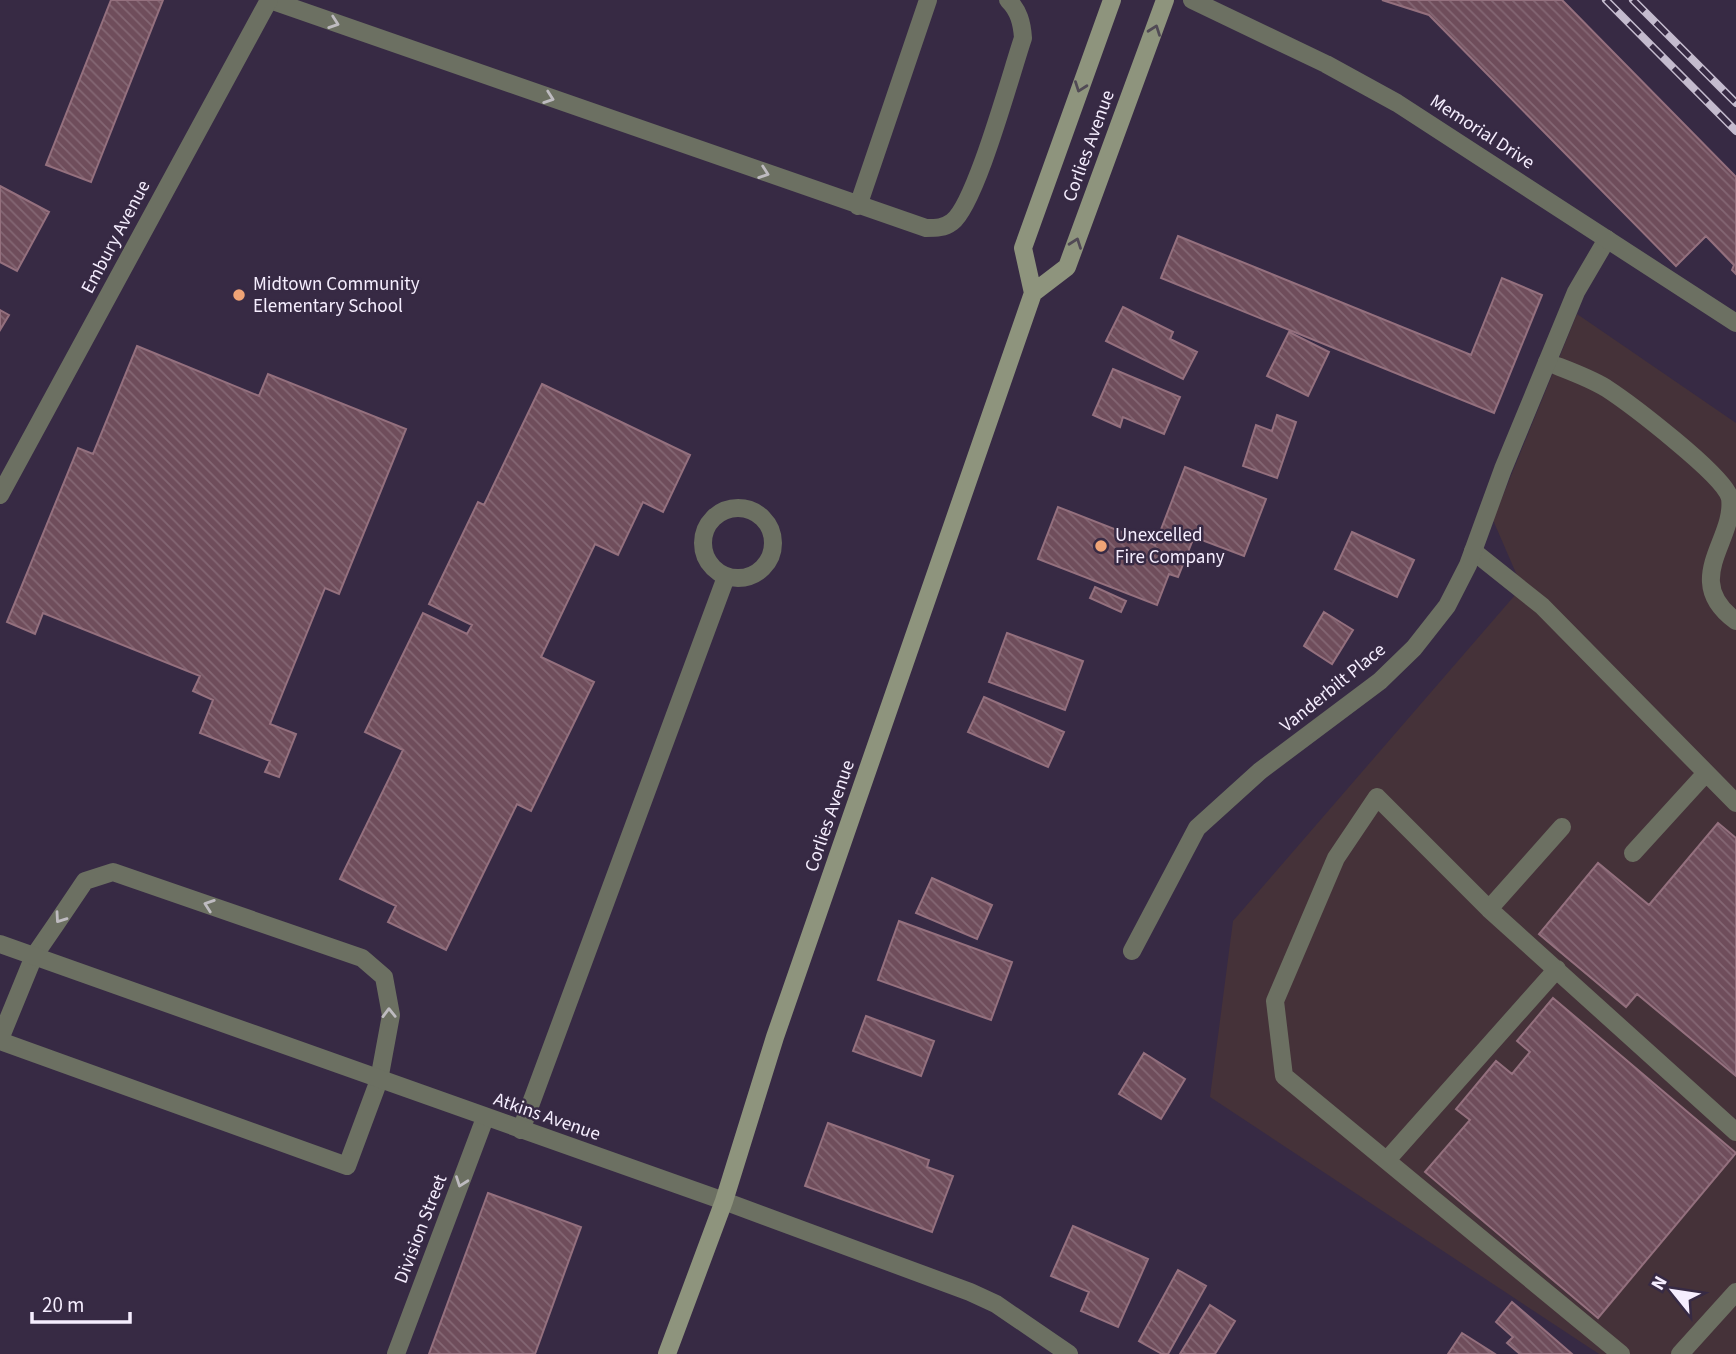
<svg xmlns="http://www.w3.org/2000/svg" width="1736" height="1354" viewBox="0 0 1736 1354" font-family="'Source Sans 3',sans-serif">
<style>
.industrial{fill:#453239}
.building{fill:url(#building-back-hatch);stroke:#94707e;stroke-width:2}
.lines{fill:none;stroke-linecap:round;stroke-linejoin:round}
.service{stroke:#6c7062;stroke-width:18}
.minor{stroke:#6c7062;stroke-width:18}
.tertiary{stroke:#6c7062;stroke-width:18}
.secondary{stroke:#8e947d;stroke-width:18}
.rail-casing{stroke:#c4bbce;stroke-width:8}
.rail{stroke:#372a44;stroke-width:5;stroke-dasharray:16;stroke-linecap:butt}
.oneway{stroke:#bebbc0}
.oneway2{stroke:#514a55}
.poi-dot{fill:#efa376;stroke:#372a44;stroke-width:2.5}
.labels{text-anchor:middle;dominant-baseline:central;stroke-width:5;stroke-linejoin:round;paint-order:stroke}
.street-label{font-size:19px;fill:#f5edfe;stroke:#372a44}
.poi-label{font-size:19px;fill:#f5edfe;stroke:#372a44;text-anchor:start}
</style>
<defs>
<pattern id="building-back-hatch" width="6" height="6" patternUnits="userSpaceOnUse" patternTransform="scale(1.75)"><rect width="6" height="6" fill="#6f4d5b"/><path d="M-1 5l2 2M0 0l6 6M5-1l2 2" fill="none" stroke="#846774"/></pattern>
</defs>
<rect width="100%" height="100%" fill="#372a44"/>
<path class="industrial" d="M 1577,314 L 1736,423 L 1736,1354 L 1599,1354 L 1210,1097 L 1233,921 L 1522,587 L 1493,520 Z"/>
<path class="building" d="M 111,0 L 163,0 L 91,182 L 46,165 Z
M 1382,0 L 1562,0 L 1736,177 L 1736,274 L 1732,270 L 1734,265 L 1706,236 L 1676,266 L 1429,15 Z
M 0,186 L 49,212 L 17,271 L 0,262 Z
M 1178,236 L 1471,355 L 1502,278 L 1542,295 L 1494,413 L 1161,278 Z
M 1123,307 L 1173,332 L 1170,339 L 1197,352 L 1183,379 L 1106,341 Z
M 0,310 L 9,315 L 0,330 Z
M 1289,332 L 1329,352 L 1308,396 L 1267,376 Z
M 137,346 L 259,396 L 268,374 L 406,429 L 339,594 L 325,588 L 270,724 L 296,734 L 279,777 L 265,772 L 270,761 L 200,733 L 213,700 L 193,691 L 200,676 L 43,613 L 35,634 L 7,622 L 78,448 L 93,454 Z
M 1113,369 L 1180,397 L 1164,434 L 1123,417 L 1120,427 L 1093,415 Z
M 542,384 L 690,455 L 663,512 L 643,502 L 618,555 L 595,544 L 541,657 L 594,682 L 531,811 L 517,804 L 446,950 L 388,922 L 396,906 L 340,879 L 403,750 L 365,732 L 423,613 L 467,634 L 472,625 L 429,604 L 478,502 L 484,505 Z
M 1277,415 L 1296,422 L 1277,478 L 1243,466 L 1256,425 L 1272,431 Z
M 1185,467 L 1266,499 L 1244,556 L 1194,537 L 1178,577 L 1169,574 L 1157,605 L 1038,559 L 1058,507 L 1155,545 Z
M 1352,532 L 1414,560 L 1397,597 L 1335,569 Z
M 1095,587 L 1126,601 L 1121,612 L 1090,598 Z
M 1324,612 L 1353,630 L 1332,664 L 1304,646 Z
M 1007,633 L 1083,661 L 1065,710 L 989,682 Z
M 984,697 L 1064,732 L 1048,767 L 968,732 Z
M 1718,823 L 1736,838 L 1736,1076 L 1637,994 L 1626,1007 L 1539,934 L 1598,863 L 1649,905 Z
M 932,878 L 992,905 L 977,939 L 916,913 Z
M 899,921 L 1012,962 L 991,1020 L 878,980 Z
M 1553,998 L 1736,1153 L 1598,1318 L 1425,1172 L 1470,1120 L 1456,1109 L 1496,1061 L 1512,1074 L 1530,1052 L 1517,1041 Z
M 866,1016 L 934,1041 L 921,1076 L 853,1051 Z
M 1144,1053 L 1185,1079 L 1161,1119 L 1119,1094 Z
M 828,1123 L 929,1160 L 927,1167 L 953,1176 L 932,1232 L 805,1186 Z
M 488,1193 L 581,1227 L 535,1354 L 429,1354 Z
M 1073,1226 L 1148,1259 L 1118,1327 L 1081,1311 L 1089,1292 L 1051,1276 Z
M 1178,1270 L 1206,1286 L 1168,1354 L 1162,1354 L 1139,1341 Z
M 1512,1302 L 1572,1354 L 1520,1354 L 1507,1343 L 1513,1337 L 1496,1322 Z
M 1210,1305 L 1235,1321 L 1215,1354 L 1180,1354 Z
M 1462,1333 L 1495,1354 L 1448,1354 Z"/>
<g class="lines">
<path class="service" d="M 270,0 L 926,228 C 936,228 944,228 952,222 C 976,204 1011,73 1023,38 C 1022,23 1019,11 1008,0
M 858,206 L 928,0
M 1547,362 C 1567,370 1588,377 1606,388 C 1629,403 1724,475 1730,498 C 1736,540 1680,580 1736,621
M703 543a35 35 0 1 1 70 0a35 35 0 1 1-70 0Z
M 1473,551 L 1542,606 L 1736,803
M 1633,853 L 1706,773
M 1489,909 L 1562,827
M 0,1039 L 34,956 L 56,924 L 85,881 L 113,872 L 362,958 L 384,977 L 391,1015 L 379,1080 L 347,1166 L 0,1041
M 521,1130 L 726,577
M 1387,1160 L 1557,969
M 1621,1354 L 1284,1076 L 1275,1001 L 1336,858 L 1377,797 L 1489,909 L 1736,1132"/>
<path class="minor" d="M 0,495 L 269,0
M 1132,951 L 1197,828 L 1260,771 L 1380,681 L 1414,648 L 1447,606 L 1468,565 L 1503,469 L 1576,292 L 1607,239
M 396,1354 L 485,1118
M 1680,1354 L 1736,1292"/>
<path class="tertiary" d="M 1192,0 L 1326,64 L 1397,103 L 1736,323
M 0,944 L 724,1201 L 970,1292 L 996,1304 L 1069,1354"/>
<path class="secondary" d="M 1033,293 L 1067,267 L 1165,0
M 667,1354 L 724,1201 L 775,1037 L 1033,293 L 1023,248 L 1112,0"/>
<g class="rail-casing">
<path id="rail" d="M 1606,0 L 1736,131
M 1633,0 L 1736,103"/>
</g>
<use href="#rail" class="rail"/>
</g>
<defs><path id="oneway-chevron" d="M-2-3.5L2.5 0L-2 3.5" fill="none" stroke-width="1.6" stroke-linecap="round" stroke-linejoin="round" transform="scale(1.75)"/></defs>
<g class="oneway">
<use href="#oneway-chevron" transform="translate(334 23) rotate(19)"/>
<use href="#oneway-chevron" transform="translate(549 98) rotate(19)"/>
<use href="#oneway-chevron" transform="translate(764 173) rotate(19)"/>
<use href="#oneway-chevron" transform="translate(209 905) rotate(-161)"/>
<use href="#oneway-chevron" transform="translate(60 918) rotate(125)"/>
<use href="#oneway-chevron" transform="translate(389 1013) rotate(-91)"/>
<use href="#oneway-chevron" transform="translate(461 1182) rotate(110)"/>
</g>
<g class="oneway2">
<use href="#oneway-chevron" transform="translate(1155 30) rotate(-70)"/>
<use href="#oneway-chevron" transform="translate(1080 87) rotate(110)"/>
<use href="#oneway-chevron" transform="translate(1076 243) rotate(-70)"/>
</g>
<g class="poi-dot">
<circle cx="239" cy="295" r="7"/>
<circle cx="1101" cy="546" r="7"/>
</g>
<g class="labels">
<g class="street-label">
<text transform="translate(1482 132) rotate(33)">Memorial Drive</text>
<text transform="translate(1089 146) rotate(-70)">Corlies Avenue</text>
<text transform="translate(116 237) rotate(-62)">Embury Avenue</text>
<text transform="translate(1333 688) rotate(-39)">Vanderbilt Place</text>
<text transform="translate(830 816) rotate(-71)">Corlies Avenue</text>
<text transform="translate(547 1117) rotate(19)">Atkins Avenue</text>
<text transform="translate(421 1229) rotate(-69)">Division Street</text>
</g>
<g class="poi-label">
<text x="253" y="284">Midtown Community<tspan x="253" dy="22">Elementary School</tspan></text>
<text x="1115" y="535">Unexcelled<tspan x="1115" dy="22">Fire Company</tspan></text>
</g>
</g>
<g transform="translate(1673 1291) rotate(300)" stroke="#372a44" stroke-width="5" paint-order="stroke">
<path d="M0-5L12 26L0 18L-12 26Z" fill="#f5edfe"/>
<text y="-10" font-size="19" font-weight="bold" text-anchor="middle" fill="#f5edfe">N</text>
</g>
<path d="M32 1312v10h98v-10" fill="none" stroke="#f5edfe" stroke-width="3.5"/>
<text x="42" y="1312" font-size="21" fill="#f5edfe" stroke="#372a44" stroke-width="5" paint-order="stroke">20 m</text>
</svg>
